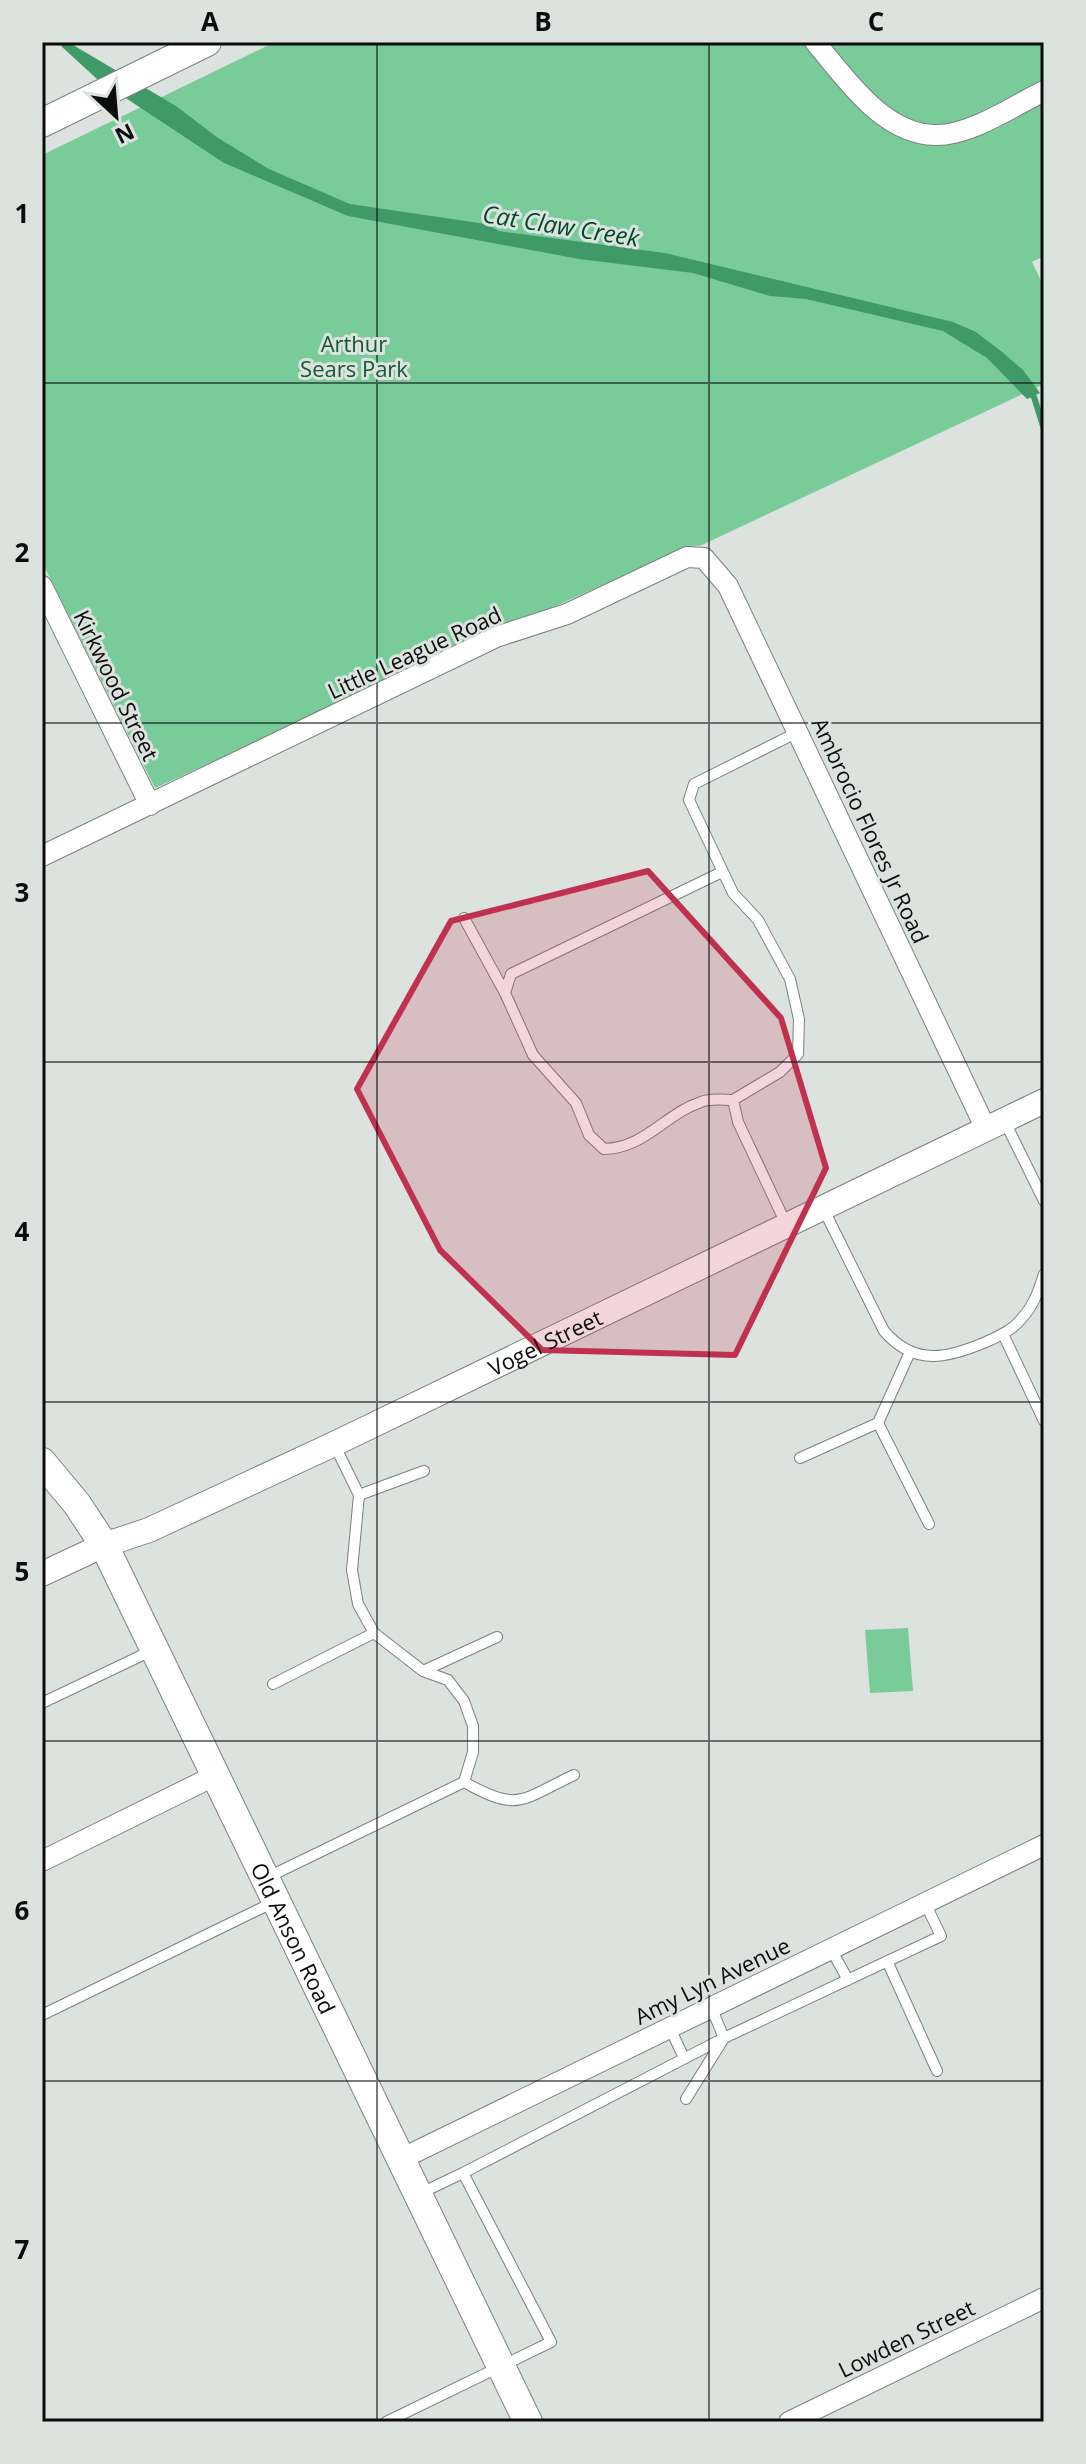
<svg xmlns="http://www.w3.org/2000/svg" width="1086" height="2464" viewBox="0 0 1086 2464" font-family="'Open Sans',sans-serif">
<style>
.green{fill:#79cc9a}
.water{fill:#409a68}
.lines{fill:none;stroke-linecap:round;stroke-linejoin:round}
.stream{stroke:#409a68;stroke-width:6}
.service-casing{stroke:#7b817d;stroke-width:12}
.minor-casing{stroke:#7b817d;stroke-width:22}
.tertiary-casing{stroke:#7b817d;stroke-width:26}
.secondary-casing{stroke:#7b817d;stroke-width:30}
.service{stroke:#fff;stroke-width:10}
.minor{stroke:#fff;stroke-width:20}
.tertiary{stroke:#fff;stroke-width:24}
.secondary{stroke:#fff;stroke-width:28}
.marked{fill:#c0304f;fill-opacity:0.2;stroke:#c0304f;stroke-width:6;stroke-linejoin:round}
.grid{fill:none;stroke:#0b0d0c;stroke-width:2;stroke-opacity:0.55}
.labels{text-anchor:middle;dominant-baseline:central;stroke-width:6;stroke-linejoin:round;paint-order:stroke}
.park-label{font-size:22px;fill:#145735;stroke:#dce2de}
.street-label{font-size:22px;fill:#0b0d0c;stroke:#dce2de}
.water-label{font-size:24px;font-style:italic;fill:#004928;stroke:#dce2de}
.neatline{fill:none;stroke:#0b0d0c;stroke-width:3}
.grid-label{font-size:26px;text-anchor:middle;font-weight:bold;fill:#0b0d0c}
</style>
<rect width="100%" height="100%" fill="#dce2de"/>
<path class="green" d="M 275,42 L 1044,42 L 1044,256 L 1032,262 L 1044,287 L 1044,384 L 702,545 L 684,548 L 155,788 L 42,562 L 42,155 Z
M 908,1628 L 913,1691 L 870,1693 L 865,1630 Z"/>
<path class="water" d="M 68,42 L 176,106 L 218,138 L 269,169 L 350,204 L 486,224 L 499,231 L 665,253 L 953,322 L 976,332 L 1002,352 L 1023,370 L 1040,393 L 1027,399 L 987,358 L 943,331 L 806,299 L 770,296 L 693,273 L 579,259 L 348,216 L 224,163 L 97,79 L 61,46 Z"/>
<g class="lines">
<path class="stream" d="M 1027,390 L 1034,397 L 1044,429"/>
<g class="service-casing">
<path id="service" d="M 722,872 L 511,974 L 505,993 L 533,1055 L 576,1103 L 589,1135 L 604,1149 C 645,1148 665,1114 701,1102 C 710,1098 723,1100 733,1100
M 464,918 L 505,993
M 1005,1122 L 1044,1201
M 823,1208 L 884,1331 C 915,1367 948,1358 986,1342 C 999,1336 1013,1330 1022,1318 C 1034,1305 1039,1290 1044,1274
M 787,1226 L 738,1122 L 733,1100 L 780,1072 L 798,1054 L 799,1019 L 790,979 L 758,920 L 733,893 L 689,800 L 694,784 L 798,732
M 1003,1334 L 1044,1421
M 878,1423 L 929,1524
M 800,1458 L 878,1423 L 910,1352
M 359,1495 L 424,1471
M 423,1671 L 497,1637
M 273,1684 L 374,1633
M 42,1703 L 153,1650
M 464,1782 C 519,1813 521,1800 574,1775
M 266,1878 L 464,1782 L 473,1752 L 473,1726 L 464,1701 L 448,1680 L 423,1671 L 374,1633 L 358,1604 L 352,1570 L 359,1495 L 334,1444
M 831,1949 L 848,1980
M 888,1963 L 937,2071
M 42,2015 L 274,1902
M 670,2028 L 684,2058
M 686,2099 L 724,2038 L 711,2007
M 421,2193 L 463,2173
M 386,2422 L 551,2342 L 463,2173 L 724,2038 L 941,1936 L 925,1903"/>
</g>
<g class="minor-casing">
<path id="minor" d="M 815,42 C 845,77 882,134 935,135 C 970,136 1013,106 1044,91
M 42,586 L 150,805
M 42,856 L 496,637 L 567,614 L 687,557 L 704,558 L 728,586 L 986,1129
M 42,1861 L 216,1775
M 401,2159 L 1044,1845
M 789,2422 L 1044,2298"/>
</g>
<g class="tertiary-casing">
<g id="tertiary">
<path id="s1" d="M 42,1574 L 104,1545 L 149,1530 L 334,1444 L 1044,1101"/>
</g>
</g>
<g class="secondary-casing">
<g id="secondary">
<path d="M 42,123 L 207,42"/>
<path id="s2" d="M 42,1462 L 77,1504 L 104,1545 L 528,2422"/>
</g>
</g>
<use href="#service" class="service"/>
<use href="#minor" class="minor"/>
<use href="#tertiary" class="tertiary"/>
<use href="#secondary" class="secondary"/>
</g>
<path class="marked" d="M 648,871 L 781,1018 L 826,1168 L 735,1355 L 542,1350 L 440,1250 L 357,1089 L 451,921 Z"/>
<path class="grid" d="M 377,42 L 377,2422M 709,42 L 709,2422M 42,383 L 1044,383M 42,723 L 1044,723M 42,1062 L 1044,1062M 42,1402 L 1044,1402M 42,1741 L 1044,1741M 42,2081 L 1044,2081"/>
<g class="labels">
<g class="park-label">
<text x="354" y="343">Arthur<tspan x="354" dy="25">Sears Park</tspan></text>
</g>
<g class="street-label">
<text transform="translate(414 652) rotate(-25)">Little League Road</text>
<text transform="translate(117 685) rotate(64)">Kirkwood Street</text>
<text transform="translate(871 830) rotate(65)">Ambrocio Flores Jr Road</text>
<text stroke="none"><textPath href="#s1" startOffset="554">Vogel Street</textPath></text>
<text stroke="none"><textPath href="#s2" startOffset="540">Old Anson Road</textPath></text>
<text transform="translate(712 1980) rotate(-26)">Amy Lyn Avenue</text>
<text transform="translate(906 2338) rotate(-26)">Lowden Street</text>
</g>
<g class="water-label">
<text transform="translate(561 225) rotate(9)">Cat Claw Creek</text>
</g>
</g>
<rect width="1086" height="2464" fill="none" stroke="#dce2de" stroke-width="88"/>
<g transform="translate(116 116) rotate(154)" stroke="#dce2de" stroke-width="6" paint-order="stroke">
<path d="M0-6L14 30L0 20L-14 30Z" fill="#0b0d0c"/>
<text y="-12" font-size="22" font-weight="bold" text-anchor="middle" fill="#0b0d0c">N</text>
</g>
<rect x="44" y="44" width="998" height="2376" class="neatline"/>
<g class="grid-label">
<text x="210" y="31">A</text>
<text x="543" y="31">B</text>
<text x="876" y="31">C</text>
<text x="22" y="223">1</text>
<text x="22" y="562">2</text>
<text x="22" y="902">3</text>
<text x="22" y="1241">4</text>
<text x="22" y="1581">5</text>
<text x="22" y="1920">6</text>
<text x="22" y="2259">7</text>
</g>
</svg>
